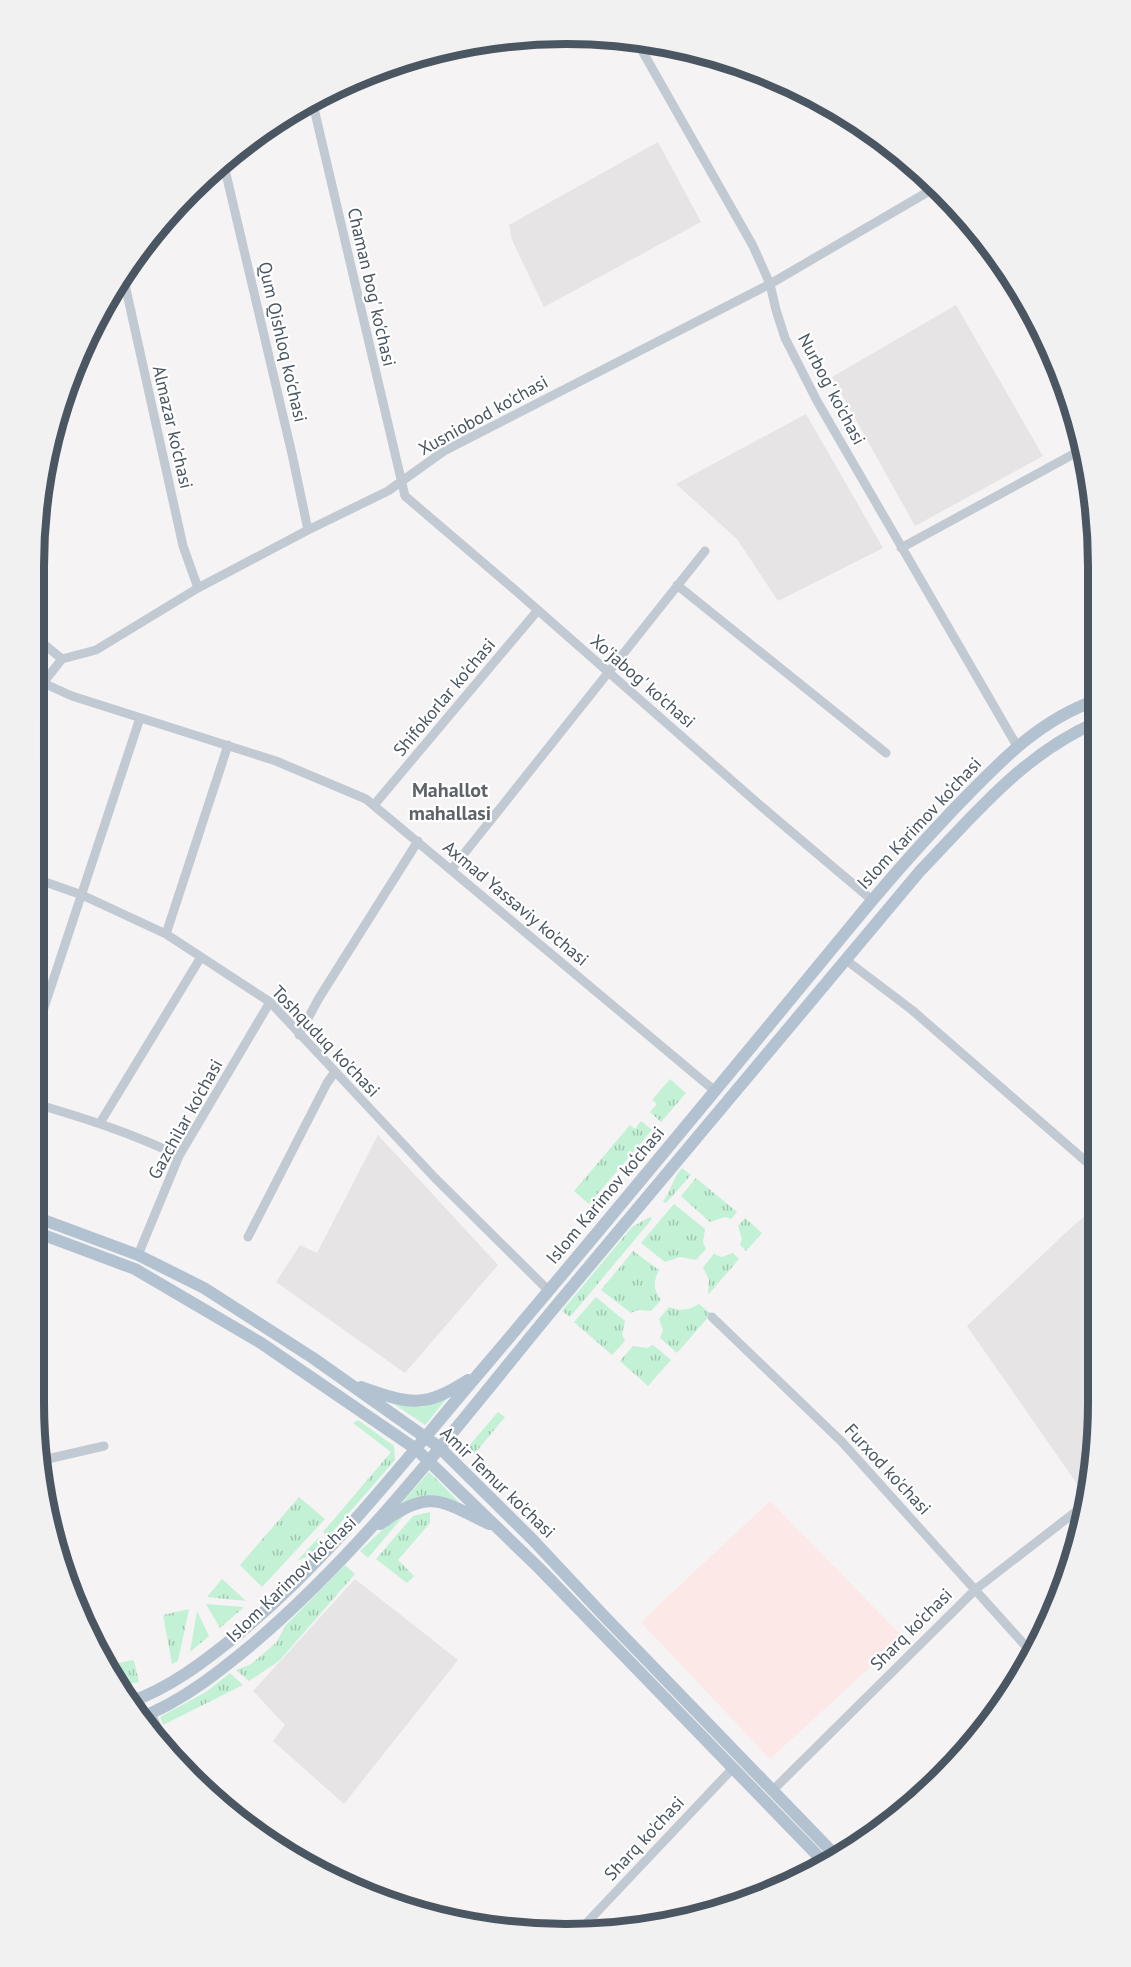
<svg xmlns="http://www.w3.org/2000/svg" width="1131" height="1967" viewBox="0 0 1131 1967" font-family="'PT Sans',sans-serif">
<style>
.education{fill:#e6e4e5}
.medical{fill:#fce8e6}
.grass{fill:url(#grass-tufts)}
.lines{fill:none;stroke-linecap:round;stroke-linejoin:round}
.minor{stroke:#c1cad2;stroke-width:9}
.major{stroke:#b3c2d1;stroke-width:12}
.labels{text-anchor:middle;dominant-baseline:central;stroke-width:4.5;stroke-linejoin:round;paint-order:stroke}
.street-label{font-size:18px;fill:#4a5661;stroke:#fff}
.neighbourhood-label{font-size:20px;font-weight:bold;fill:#5f6368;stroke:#fff}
.rim{fill:none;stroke:#4a5661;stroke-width:8}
</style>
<defs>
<pattern id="grass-tufts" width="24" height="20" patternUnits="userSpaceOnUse" patternTransform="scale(1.5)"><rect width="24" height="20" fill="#c3f1d5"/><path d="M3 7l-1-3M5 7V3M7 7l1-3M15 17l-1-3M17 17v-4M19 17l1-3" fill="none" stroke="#a0c6b0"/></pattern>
</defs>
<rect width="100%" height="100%" fill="#f5f3f3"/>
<path class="education" d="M 658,142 L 701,222 L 544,307 L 512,240 L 509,225 Z
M 956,305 L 1043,456 L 915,526 L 832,377 Z
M 806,414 L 883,548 L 778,601 L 737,539 L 676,484 Z
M 378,1135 L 498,1265 L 405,1373 L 276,1282 L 300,1245 L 317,1253 Z
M 1097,1207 L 1097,1437 L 1084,1494 L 967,1326 L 1075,1224 Z
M 355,1579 L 458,1660 L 344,1804 L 273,1741 L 285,1725 L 253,1691 Z"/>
<path class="medical" d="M 770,1501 L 903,1637 L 770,1759 L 641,1622 Z"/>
<path class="grass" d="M 670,1079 L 686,1093 L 661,1122 L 650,1112 L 657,1104 L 652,1100 Z
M 641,1121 L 652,1130 L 589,1204 L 574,1191 L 630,1125 L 635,1129 Z
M 682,1168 L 691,1175 L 666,1203 L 663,1201 C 672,1190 673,1177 682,1168 Z
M 696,1178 L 737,1212 L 731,1219 L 725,1217 L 710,1222 L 681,1196 Z
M 674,1204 L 705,1229 L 703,1242 L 706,1249 L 696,1260 L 680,1257 L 665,1262 L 641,1243 Z
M 650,1217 L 652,1219 L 570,1317 L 562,1311 L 632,1227 Z
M 745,1218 L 762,1233 L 746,1251 L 740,1245 L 742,1239 L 738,1226 Z
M 633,1251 L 659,1270 C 653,1281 653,1290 661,1300 L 651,1311 L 638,1310 L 631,1313 L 601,1290 Z
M 733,1253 L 739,1259 L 708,1295 L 709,1280 L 703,1267 L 714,1254 L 722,1257 Z
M 596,1297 L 625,1321 L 622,1334 L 625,1341 L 612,1355 L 574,1322 Z
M 699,1304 L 711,1314 L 677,1353 L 660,1338 L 663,1330 L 659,1319 L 669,1307 C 680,1311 688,1311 699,1304 Z
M 653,1345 L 671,1360 L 648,1386 L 620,1361 L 633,1346 L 647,1348 Z
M 448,1397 L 425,1425 L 394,1404 L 423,1407 Z
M 498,1412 L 505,1417 L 475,1453 L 468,1447 Z
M 358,1420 L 394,1446 L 395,1460 L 328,1537 L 323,1532 L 391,1452 L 353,1423 Z
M 429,1472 L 463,1506 C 438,1493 424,1494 399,1506 Z
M 299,1497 L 325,1519 L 262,1587 L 240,1565 Z
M 430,1512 L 430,1523 L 398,1560 L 414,1576 L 407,1583 L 376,1559 L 413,1516 Z
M 406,1513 L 368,1558 L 360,1551 L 395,1518 Z
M 319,1537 L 324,1542 L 315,1553 L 297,1561 Z
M 345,1565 L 355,1574 L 279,1661 L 249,1681 L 236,1670 L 251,1664 L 277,1642 L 285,1626 Z
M 222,1579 L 246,1601 L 207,1597 Z
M 206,1604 L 244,1607 L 220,1628 Z
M 189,1609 L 178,1661 L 172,1664 L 163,1615 Z
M 197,1611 L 209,1636 L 190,1652 Z
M 132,1660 L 134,1661 L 139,1682 L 122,1686 L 110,1665 Z
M 230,1673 L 243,1685 L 163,1725 L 160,1717 L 206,1692 Z"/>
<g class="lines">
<path class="minor" d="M 636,40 L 753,246 L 770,284 L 776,310 L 785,338 L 817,401 L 1017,746
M 312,100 L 405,496 L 515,590 L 762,807 L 872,900
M 223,161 L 292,454 L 308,530
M 122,271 L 183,546 L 198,588
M 901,548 L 1081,450
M 677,585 L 886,753
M 34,636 L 62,659
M 43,683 L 72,696 L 276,761 L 366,799 L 715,1091
M 34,709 L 43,683 L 62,659 L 96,650 L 198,588 L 308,530 L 388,491 L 444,451 L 770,284 L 938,186
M 374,805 L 538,610
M 451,870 L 705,551
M 34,878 L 82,895 L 166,934 L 270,1002 L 435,1178 L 549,1291
M 166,934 L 228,745
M 846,960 L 912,1010 L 1097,1171
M 299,1035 L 319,998 L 418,841
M 33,1041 L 140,718
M 33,1103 C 84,1118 132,1133 179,1156
M 100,1123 L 201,957
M 248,1237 L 327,1083 L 335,1072
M 138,1255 L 179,1156 L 270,1002
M 712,1317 L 842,1442 L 1031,1652
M 43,1460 L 104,1446
M 151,1713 L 165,1746
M 774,1789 L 976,1589 L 1083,1506
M 579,1931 L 733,1768"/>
<path class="major" d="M 33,1216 L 138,1255 L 204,1288 L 313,1358 L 439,1447 L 532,1539 L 605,1617 L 834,1854
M 33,1231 L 135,1269 L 261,1343 L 416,1449 L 540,1569 L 822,1860
M 361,1387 C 410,1404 423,1409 468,1380
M 380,1524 C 429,1489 439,1499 489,1524
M 130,1702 C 170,1688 205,1661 237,1635 C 330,1559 403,1462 481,1371 C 604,1226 725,1079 846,932 C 880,890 915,850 953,810 C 995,767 1037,720 1097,700
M 139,1718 C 182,1702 220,1671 255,1642 C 367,1546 457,1426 550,1313 C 673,1165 797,1019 920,871 C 975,814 1023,754 1097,722"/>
</g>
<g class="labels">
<g class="street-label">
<text transform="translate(372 287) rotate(77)">Chaman bog' ko'chasi</text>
<text transform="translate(283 342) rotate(77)">Qum Qishloq ko'chasi</text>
<text transform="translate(832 389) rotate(62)">Nurbog' ko'chasi</text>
<text transform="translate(483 415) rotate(-29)">Xusniobod ko'chasi</text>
<text transform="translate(173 427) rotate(77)">Almazar ko'chasi</text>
<text transform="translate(643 681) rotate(41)">Xo'jabog' ko'chasi</text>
<text transform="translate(444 697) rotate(-50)">Shifokorlar ko'chasi</text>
<text transform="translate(919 823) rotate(-47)">Islom Karimov ko‘chasi</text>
<text transform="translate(516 903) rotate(40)">Axmad Yassaviy ko'chasi</text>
<text transform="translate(326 1041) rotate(46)">Toshquduq ko'chasi</text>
<text transform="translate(185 1119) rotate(-61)">Gazchilar ko'chasi</text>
<text transform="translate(605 1195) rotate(-50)">Islom Karimov ko‘chasi</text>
<text transform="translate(888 1469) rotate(47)">Furxod ko'chasi</text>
<text transform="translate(498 1482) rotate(44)">Amir Temur ko'chasi</text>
<text transform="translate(291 1579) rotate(-44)">Islom Karimov ko‘chasi</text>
<text transform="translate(911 1629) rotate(-45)">Sharq ko‘chasi</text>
<text transform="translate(644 1838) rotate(-47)">Sharq ko'chasi</text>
</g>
<g class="neighbourhood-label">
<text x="450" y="790">Mahallot<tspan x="450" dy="23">mahallasi</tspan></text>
</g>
</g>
<path d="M0 0H1131V1967H0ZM566 44H566A522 522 0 0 1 1088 566V1402A522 522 0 0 1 566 1924H566A522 522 0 0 1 44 1402V566A522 522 0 0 1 566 44Z" fill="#f1f1f2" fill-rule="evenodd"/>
<path class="rim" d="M566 44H566A522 522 0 0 1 1088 566V1402A522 522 0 0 1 566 1924H566A522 522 0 0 1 44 1402V566A522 522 0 0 1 566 44Z"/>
</svg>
